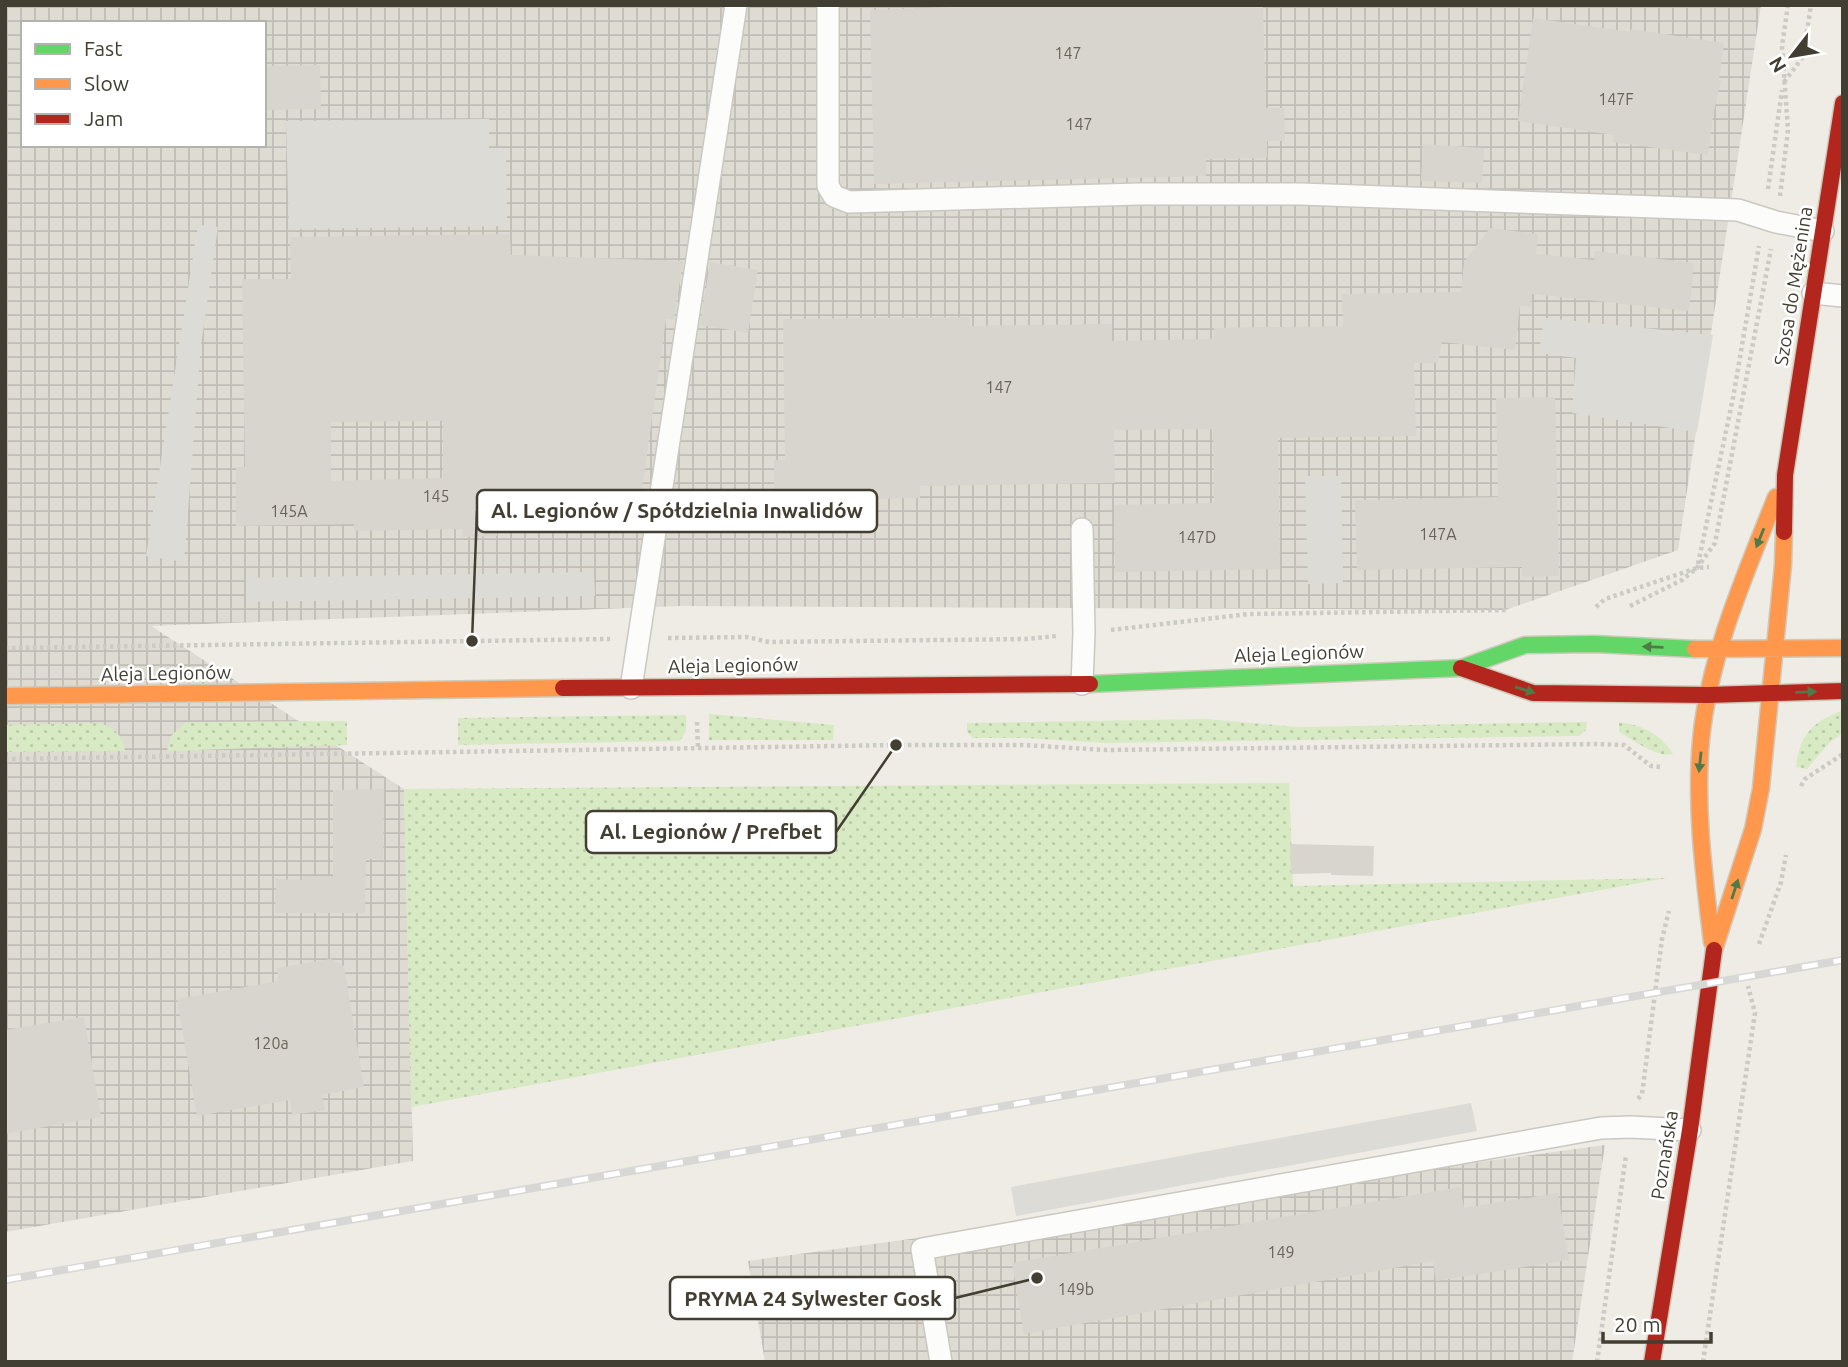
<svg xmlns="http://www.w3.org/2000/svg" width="1848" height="1367" viewBox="0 0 1848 1367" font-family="Ubuntu,sans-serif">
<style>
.industrial{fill:url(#industrial-grid);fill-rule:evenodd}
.grass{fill:url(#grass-dots)}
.parking{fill:#dddbd5}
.building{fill:#d7d5cd;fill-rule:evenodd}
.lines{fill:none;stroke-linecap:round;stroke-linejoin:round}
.lane-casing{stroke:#cac8c1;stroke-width:24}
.fast-casing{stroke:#cecabb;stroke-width:19}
.slow-casing{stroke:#cecabb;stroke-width:19}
.jam-casing{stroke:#cecabb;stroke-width:19}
.path{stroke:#cccac5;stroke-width:4.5;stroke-dasharray:3.5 3.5;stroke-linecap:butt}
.lane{stroke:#fcfcfb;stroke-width:21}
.fast{stroke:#63d668;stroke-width:16}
.slow{stroke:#ff974d;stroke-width:16}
.jam{stroke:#b3261e;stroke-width:16}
.rail-casing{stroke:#d7d7d6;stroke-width:8}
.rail{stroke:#fff;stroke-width:5;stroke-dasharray:16;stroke-linecap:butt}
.oneway{fill:#507b48}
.labels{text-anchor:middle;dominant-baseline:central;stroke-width:5;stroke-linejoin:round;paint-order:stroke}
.number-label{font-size:16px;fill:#69645a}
.street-label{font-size:19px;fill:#433e32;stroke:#fff}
.leader{fill:none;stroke:#433e32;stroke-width:2.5}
.callout-dot{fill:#433e32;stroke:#fff;stroke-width:2.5}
.callout{fill:#fff;stroke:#433e32;stroke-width:2.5}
.callout-label{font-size:21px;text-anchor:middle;font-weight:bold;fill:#433e32}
</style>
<defs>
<pattern id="industrial-grid" width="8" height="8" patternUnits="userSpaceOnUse" patternTransform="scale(1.75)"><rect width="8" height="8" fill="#dedbd3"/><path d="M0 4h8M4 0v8" fill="none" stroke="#c0bdb6"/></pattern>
<pattern id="grass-dots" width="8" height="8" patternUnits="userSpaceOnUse" patternTransform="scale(1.75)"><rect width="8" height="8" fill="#d7eac3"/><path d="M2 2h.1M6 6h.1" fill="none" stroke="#bacaa8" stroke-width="1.8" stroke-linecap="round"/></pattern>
</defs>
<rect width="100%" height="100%" fill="#eeece5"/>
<path class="industrial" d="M 5,5 L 1761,5 L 1678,550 L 1505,610 L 681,606 L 151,626 L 404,789 L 413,1161 L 5,1232 ZM 23,23 L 264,23 L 264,145 L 23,145 Z
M 1605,1145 L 1572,1362 L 765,1362 L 748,1261 Z"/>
<path class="grass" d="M 1843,710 L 1843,733 L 1829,743 L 1807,769 L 1796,767 C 1800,734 1813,722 1843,710 Z
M 709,714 L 834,725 L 833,740 L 709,740 Z
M 686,715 L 686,731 L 680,741 L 458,745 L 458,718 Z
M 1206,719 L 1299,727 L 1587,722 L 1586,730 L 1579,736 L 1105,743 L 1026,738 L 973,738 L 967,732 L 967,723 Z
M 347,721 L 347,745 L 167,751 L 171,736 L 186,722 Z
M 1619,722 C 1642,725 1661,734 1673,754 C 1656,758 1634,740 1619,732 Z
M 100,723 C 115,728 123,736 125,751 L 5,752 L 5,725 Z
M 1289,783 L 1293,886 L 1667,878 L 411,1107 L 404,789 Z"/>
<path class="parking" d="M 489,119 L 489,148 L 506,148 L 507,226 L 289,229 L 286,121 Z
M 198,225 L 218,227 L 201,345 L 184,562 L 146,556 Z
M 1544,318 L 1713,335 L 1697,432 L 1572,413 L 1576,358 L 1539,353 Z
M 1305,476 L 1341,476 L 1343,583 L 1308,584 Z
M 594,572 L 595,596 L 246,602 L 246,578 Z
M 1471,1103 L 1477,1131 L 1016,1216 L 1011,1187 Z"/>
<path class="building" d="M 1007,5 L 1263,5 L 1266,108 L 1284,108 L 1285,141 L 1267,141 L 1267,158 L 1206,159 L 1206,176 L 874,184 L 870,10 Z
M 1533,18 L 1630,32 L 1631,29 L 1724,43 L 1719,80 L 1721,80 L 1713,116 L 1708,155 L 1613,142 L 1614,135 L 1518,121 Z
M 320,65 L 321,109 L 264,110 L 264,66 Z
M 1423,144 L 1484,148 L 1482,183 L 1421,181 Z
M 1490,228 L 1538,234 L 1536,254 L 1594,260 L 1595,251 L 1694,263 L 1689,311 L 1532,294 L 1531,307 L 1520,306 L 1515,350 L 1442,342 L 1438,363 L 1414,363 L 1416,436 L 1278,438 L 1280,569 L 1115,572 L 1114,505 L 1214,503 L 1213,429 L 1114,430 L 1115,483 L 920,486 L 920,498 L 865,499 L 865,504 L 774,504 L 774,460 L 785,460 L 783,319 L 970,317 L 970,326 L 1112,324 L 1112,341 L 1214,339 L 1214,328 L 1343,326 L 1342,294 L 1461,292 L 1464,262 Z
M 510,234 L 511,255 L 683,261 L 674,320 L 666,319 L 637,525 L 519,526 L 519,529 L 497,529 L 497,536 L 462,537 L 462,529 L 354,531 L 354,524 L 236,526 L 236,467 L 245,467 L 242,279 L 291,279 L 290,237 ZM 443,421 L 443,478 L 331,481 L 331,422 Z
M 710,262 L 758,270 L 748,333 L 700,325 Z
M 1555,397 L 1559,576 L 1522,577 L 1522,567 L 1357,570 L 1355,500 L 1498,497 L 1496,398 Z
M 384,789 L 383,859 L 366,859 L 365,913 L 275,913 L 276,879 L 303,880 L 303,876 L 333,876 L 333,790 Z
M 1290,844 L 1374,846 L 1373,876 L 1331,875 L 1331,873 L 1291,874 Z
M 331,959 L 344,966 L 364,1087 L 322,1095 L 325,1110 L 292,1115 L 290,1100 L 197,1116 L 177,999 L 279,981 L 277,968 Z
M 84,1017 L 101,1117 L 5,1134 L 5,1030 Z
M 1460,1187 L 1464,1208 L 1558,1193 L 1569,1260 L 1436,1281 L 1433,1261 L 1024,1334 L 1012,1263 Z"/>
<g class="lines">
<g class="lane-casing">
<path id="lane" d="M 828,5 L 828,186 L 834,196 L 849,202 L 1140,194 L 1301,194 L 1738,210 L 1776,222 L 1823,231
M 1813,293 L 1843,296
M 1082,684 L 1084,633 L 1082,529
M 631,688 L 736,5
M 941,1362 L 922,1249 L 1601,1128 L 1630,1127 L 1690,1130"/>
</g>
<g class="fast-casing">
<path id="fast" d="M 1090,684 L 1461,668 L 1525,645 L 1595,644 L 1695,649"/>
</g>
<g class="slow-casing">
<path id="slow" d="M 1695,649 L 1843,648
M 5,696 L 563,688
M 1712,942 C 1704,875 1695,808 1701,740 C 1709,656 1745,575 1776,497
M 1714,950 L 1753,829 L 1761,788 L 1783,565 L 1784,532"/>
</g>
<g class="jam-casing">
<path id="jam" d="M 1784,532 L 1785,475 L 1843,103
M 1461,668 L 1533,693 L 1708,695 L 1843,691
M 563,688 L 1090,684
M 1652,1362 L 1690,1130 L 1714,950"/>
</g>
<path class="path" d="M 1784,82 L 1803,57 L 1811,5
M 1768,189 L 1782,90
M 1780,196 L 1788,130 L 1782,46 L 1788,5
M 1698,564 L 1733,398 L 1759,246
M 1630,606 L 1682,580 L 1697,568 L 1715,543 L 1771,249
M 1596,607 L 1605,599 L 1697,568 L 1709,567
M 1111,630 L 1249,614 L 1507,610
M 668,638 L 747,637 L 769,642 L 1026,639 L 1057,636
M 5,648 L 610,639
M 697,722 L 698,749
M 5,759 L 896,745 L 1023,745 L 1106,750 L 1597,744 L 1624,745 L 1651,766 L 1661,767
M 1801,786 L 1805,779 L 1843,754
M 1759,944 L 1781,882 L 1786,855
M 1638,1099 L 1642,1094 L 1662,939 L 1669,911
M 1597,1362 L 1626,1155
M 1703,1362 L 1755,1013 L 1748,986"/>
<use href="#lane" class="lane"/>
<use href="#fast" class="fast"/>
<use href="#slow" class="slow"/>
<use href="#jam" class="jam"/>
<g class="rail-casing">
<path id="rail" d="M 5,1280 L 1843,960"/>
</g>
<use href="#rail" class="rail"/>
</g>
<defs><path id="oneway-solid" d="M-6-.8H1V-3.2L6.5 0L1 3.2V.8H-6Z" transform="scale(1.75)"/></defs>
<g class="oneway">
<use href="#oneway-solid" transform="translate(1760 538) rotate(112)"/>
<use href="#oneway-solid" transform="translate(1653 647) rotate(-178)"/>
<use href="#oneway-solid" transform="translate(1525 690) rotate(17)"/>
<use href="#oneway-solid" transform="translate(1806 692) rotate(-2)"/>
<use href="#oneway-solid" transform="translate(1700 762) rotate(96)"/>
<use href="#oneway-solid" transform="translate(1735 889) rotate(-72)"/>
</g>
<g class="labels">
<g class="number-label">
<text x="1068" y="53">147</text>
<text x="1616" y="99">147F</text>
<text x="1079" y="124">147</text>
<text x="999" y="387">147</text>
<text x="436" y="496">145</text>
<text x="289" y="511">145A</text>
<text x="1438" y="534">147A</text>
<text x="1197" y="537">147D</text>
<text x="271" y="1043">120a</text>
<text x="1281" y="1252">149</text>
<text x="1076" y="1289">149b</text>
</g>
<g class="street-label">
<text transform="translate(1793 286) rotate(-81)">Szosa do Mężenina</text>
<text transform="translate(1299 653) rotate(-2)">Aleja Legionów</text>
<text transform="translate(733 665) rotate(-1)">Aleja Legionów</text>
<text transform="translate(166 673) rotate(-1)">Aleja Legionów</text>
<text transform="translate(1664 1155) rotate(-81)">Poznańska</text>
</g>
</g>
<path class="leader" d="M472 641L477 511M896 745L836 832M1037 1278L955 1298"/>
<g class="callout-dot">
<circle cx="472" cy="641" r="7"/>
<circle cx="896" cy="745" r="7"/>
<circle cx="1037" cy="1278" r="7"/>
</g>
<g class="callout">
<rect x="477" y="490" width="400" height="42" rx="7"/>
<rect x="586" y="811" width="250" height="42" rx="7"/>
<rect x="670" y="1277" width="285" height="42" rx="7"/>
</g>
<g class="callout-label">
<text x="677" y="518">Al. Legionów / Spółdzielnia Inwalidów</text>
<text x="711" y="839">Al. Legionów / Prefbet</text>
<text x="813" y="1306">PRYMA 24 Sylwester Gosk</text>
</g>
<rect width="1848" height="1367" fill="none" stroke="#433e32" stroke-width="14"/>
<rect x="21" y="21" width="245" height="126" fill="#ffffff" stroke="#b4b2ad" stroke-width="2"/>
<rect x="35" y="44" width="35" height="10" fill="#63d668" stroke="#b4b2ad" stroke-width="2"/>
<text x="84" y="56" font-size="21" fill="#433e32">Fast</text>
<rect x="35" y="79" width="35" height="10" fill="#ff974d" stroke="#b4b2ad" stroke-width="2"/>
<text x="84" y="91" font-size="21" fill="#433e32">Slow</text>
<rect x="35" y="114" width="35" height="10" fill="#b3261e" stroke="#b4b2ad" stroke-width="2"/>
<text x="84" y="126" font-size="21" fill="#433e32">Jam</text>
<g transform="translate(1792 56) rotate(239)" stroke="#ffffff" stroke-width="5" paint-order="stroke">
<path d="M0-5L12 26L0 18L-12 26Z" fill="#433e32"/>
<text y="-10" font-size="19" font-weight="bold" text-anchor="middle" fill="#433e32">N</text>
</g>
<path d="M1603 1332v10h108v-10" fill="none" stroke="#433e32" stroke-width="3.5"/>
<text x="1614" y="1332" font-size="21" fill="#433e32" stroke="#ffffff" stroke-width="5" paint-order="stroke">20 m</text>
</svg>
